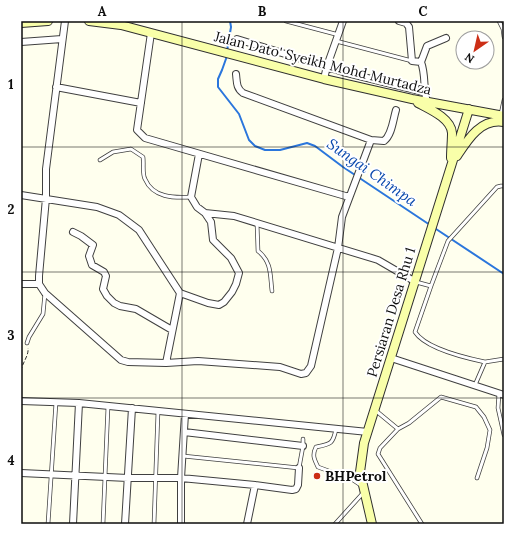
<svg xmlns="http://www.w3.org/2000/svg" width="525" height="545" viewBox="0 0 525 545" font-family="Lora,serif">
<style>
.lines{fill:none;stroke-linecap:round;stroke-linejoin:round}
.stream{stroke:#2b76dc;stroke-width:2}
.lane-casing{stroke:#404040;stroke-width:4.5}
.street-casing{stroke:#404040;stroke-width:8}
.secondary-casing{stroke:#2f2f2f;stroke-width:10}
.path{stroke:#2f2f2f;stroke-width:1;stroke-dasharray:4 2;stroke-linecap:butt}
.lane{stroke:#fff;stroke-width:3}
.street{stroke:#fff;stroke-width:6}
.secondary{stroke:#f9ffa9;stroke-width:8}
.grid{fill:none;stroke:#0d0d0d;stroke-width:1;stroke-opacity:0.55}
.poi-dot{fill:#cc2e16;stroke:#fff;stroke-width:1.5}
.labels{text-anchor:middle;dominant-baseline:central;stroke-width:4;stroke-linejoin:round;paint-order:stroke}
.street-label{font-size:14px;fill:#0d0d0d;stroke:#fff}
.poi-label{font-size:14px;font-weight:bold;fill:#0d0d0d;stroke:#fff;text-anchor:start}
.water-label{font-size:15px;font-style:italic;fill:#0948ad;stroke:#fff}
.neatline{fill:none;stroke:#0d0d0d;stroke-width:1.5}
.grid-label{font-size:13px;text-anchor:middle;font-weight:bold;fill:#0d0d0d}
</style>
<rect width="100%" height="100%" fill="#ffe"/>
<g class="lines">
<path class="stream" d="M 227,51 L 231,27 L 230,21
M 227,56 L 222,70 L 218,79 L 218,87 L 239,114 L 249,140 L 255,146 L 265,150 L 280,150 L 307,143 L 315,146 L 343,167 L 430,225
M 433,227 L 504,274"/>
<g class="lane-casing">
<path id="lane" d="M 286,21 L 339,35
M 499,21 L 503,29 L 504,37
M 336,41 L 412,61
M 501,114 L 504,100
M 100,160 L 113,152 L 131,149 L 143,157 C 144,163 142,174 145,179 C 153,198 174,198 191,197
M 257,223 L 258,251 C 272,262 270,275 272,291
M 416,282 L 431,286 L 448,241 L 497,187 L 501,186 L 504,186
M 431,286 L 415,332 C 426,349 466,358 485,362
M 27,343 L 29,337 L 43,314 L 45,293
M 475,385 L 485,362 L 504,359
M 499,393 L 498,408 L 504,435
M 375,410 L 398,429 L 380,448 L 378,454 L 422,524
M 336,429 C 333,444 331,444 316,447 C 312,455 314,459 318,467 L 353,480 L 362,486
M 398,429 L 409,423 L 441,397 L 476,407 L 484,417 L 490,430 L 487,448 L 477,478
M 183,456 L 299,468 L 303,446 L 303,439
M 48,524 L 56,402
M 103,524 L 108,406
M 154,524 L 158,411
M 335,524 L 364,492"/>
</g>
<g class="street-casing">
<path id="street" d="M 65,21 L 46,169 L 46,198 L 39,276 L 39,284 L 45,293 L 121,360 L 128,362 L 166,363 L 198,361 L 280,367 L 301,374 L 306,373 L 311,366 L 338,248 L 342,217 L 371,140
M 399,21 L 406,23 L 409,27 L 412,61 L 421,62 C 426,75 423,89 427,102
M 151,33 L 137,130 L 145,138 L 349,197
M 237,39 L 343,72 L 424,92
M 21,42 L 62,39
M 421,62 L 427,46 L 446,38
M 236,74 C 237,82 236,88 243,93 L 371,140 L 384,141 C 392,135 393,120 396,110
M 324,79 L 327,66 L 343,21
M 56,87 L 141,103
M 199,154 L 191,197 L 197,207 L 205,213 L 234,216 L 378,260 L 414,281
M 21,195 L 97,207 L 119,215 L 139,230 L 180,293 L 208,303 L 219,305 L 224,302 L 232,292 L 236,284 L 239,273 L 231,258 L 213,240 L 211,222 L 205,213
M 73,232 L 81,236 L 93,245 L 89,256 L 92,265 L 104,272 L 106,276 L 103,289 L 107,296 L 114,303 L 120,306 L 136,309 L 172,330
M 21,284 L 39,284
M 391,358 L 504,395
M 166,363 L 180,293
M 21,401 L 79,403 L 368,432
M 184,432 L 303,446
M 21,473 L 128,478 L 181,478 L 255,485 L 292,490 L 296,489 L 298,485 L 299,468
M 73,524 L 79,403
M 125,524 L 132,408
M 181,524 L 181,478 L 185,414
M 247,524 L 255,485"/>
</g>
<g class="secondary-casing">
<path id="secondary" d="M 89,21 L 121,25 L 324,79 L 412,99 L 504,116
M 21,23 L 48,21
M 418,103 C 429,109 451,118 452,133 C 452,141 451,150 451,158
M 457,156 C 468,139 481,118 504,122
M 372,524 L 360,472 L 364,443 L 469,109"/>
</g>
<path class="path" d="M 21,371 C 22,363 29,356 28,348"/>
<use href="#lane" class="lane"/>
<use href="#street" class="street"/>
<use href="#secondary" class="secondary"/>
</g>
<path class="grid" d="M 182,21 L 182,524M 343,21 L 343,524M 21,147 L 504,147M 21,272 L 504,272M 21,398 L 504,398"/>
<circle class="poi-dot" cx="317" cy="476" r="4"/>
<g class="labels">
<g class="street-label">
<text transform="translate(323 63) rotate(14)">Jalan Dato' Syeikh Mohd Murtadza</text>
<text transform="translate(391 312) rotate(-73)">Persiaran Desa Rhu 1</text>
</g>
<g class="poi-label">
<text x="325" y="476">BHPetrol</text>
</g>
<g class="water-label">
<text transform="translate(372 172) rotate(35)">Sungai Chimpa</text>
</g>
</g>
<rect width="525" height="545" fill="none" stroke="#ffffff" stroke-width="44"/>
<g transform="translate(475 50) rotate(214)"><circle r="19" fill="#ffffff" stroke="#9e9e9e"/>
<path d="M0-3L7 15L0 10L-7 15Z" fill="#cc2e16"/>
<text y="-6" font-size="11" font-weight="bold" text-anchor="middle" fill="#0d0d0d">N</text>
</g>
<rect x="22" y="22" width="481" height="501" class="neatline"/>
<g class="grid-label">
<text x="102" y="16">A</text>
<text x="262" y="16">B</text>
<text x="423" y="16">C</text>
<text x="11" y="89">1</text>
<text x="11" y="214">2</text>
<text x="11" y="340">3</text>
<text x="11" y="465">4</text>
</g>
</svg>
